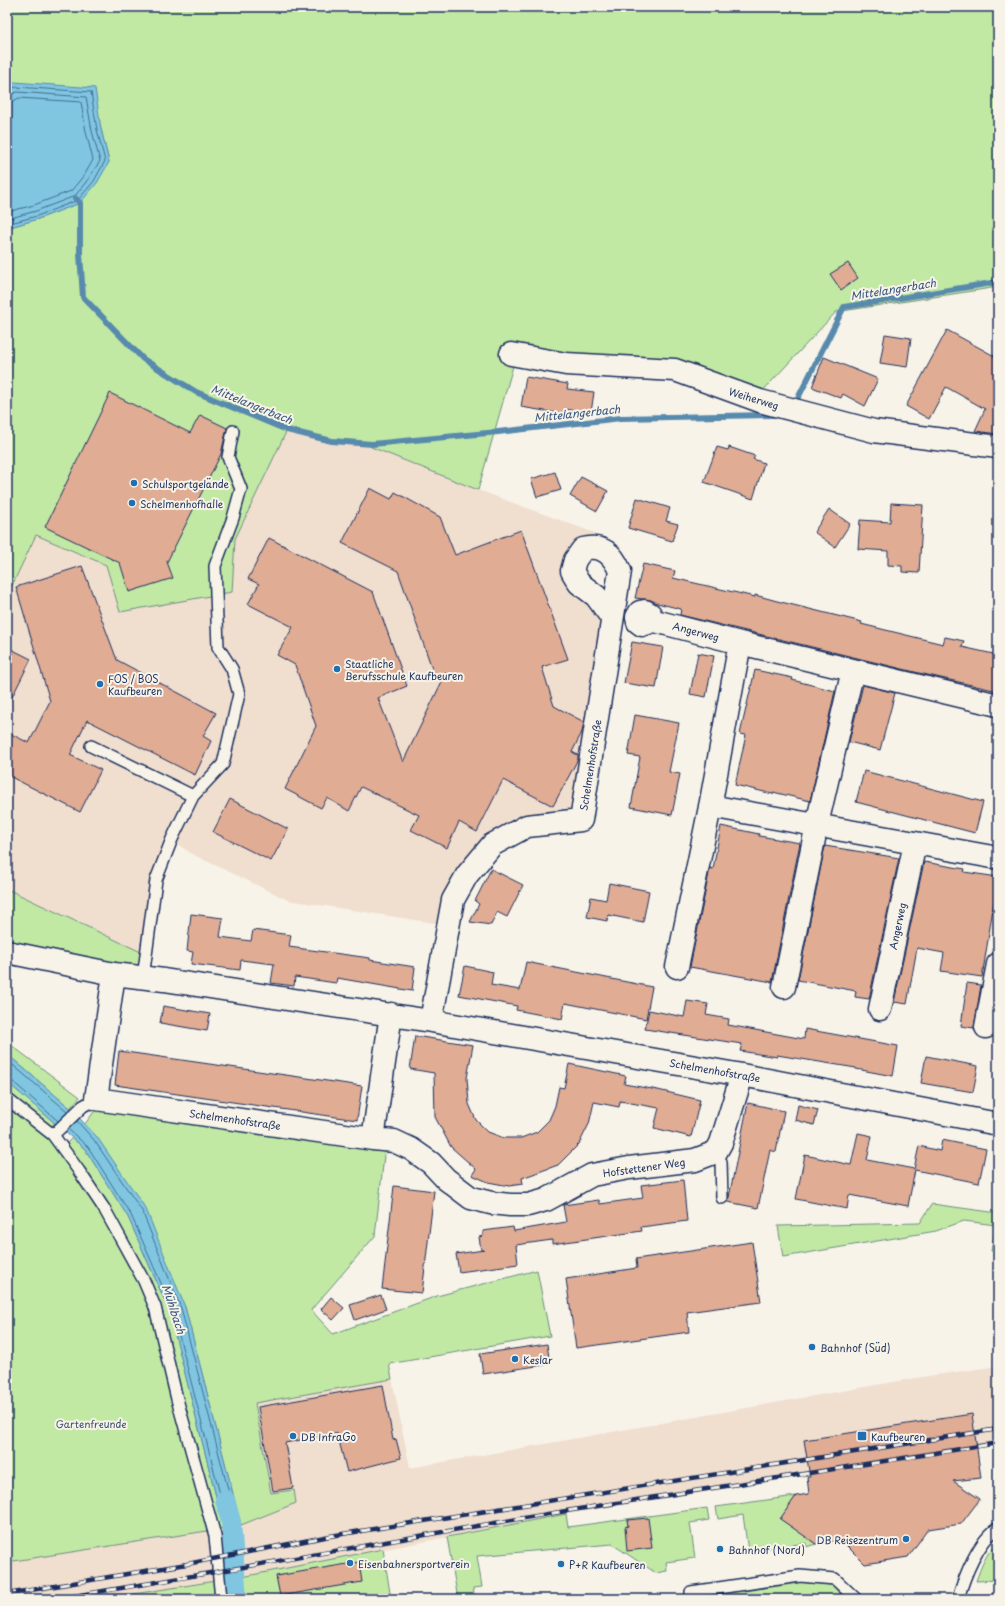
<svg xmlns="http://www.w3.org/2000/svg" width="1005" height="1606" viewBox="0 0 1005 1606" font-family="'Playpen Sans',sans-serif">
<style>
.built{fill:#f0decf}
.green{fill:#c1e9a4;stroke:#6e8c81}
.water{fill:#80c6e1;stroke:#588aad}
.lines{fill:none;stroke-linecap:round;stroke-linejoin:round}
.shore{stroke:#436b92;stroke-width:1}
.stream{stroke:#588aad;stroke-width:6}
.canal{stroke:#80c6e1;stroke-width:20}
.building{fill:#e0ac94;stroke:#1b2f5e}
.service-casing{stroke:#1b2f5e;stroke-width:14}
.minor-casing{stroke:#1b2f5e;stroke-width:25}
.service{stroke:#f7f3e8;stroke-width:11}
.minor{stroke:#f7f3e8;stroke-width:22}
.rail-casing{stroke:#1b2f5e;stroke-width:4.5}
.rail{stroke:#f7f3e8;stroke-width:3;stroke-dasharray:9;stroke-linecap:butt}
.poi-dot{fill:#1f6fb2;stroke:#f7f3e8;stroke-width:1.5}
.labels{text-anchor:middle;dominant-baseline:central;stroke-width:4;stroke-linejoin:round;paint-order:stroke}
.street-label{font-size:10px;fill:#1b2f5e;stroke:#f7f3e8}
.poi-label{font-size:10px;fill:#1b2f5e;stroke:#f7f3e8;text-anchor:start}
.park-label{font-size:10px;fill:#3c546c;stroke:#f7f3e8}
.water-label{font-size:11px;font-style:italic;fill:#34557f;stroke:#f7f3e8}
</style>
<rect width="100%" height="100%" fill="#f7f3e8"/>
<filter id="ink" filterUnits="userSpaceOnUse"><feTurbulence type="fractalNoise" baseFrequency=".025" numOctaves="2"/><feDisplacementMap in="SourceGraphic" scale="8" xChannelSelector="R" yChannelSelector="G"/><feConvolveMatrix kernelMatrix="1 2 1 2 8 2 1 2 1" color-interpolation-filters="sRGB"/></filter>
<g filter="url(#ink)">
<path class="built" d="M 286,432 L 371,447 L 478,490 L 595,533 L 593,544 L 571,556 L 606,618 L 578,814 L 526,821 L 441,924 L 288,900 L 194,855 L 180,846 L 168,842 L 150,884 L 141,952 L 7,889 L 7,596 L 36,535 L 106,565 L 231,592 L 235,539 Z
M 998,1366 L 998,1445 L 566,1514 L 247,1576 L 102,1599 L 7,1599 L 7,1562 L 241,1525 L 296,1503 L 271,1494 L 255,1403 L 392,1379 L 410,1468 L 746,1408 L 922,1377 Z"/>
<path class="green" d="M 7,7 L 998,7 L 998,287 L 836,312 L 759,395 L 737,388 L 515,359 L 478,490 L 371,447 L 372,442 L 333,439 L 287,429 L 197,390 L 144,357 L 84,297 L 81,297 L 142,360 L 195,394 L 286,432 L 235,539 L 232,592 L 120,612 L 106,565 L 36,535 L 7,596 L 7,228 L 38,219 L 80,203 L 109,162 L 101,129 L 14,82 L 7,88 Z
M 7,889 L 141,952 L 138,972 L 7,947 Z
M 7,1042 L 80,1097 L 70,1108 L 7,1054 Z
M 7,1082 L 55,1123 L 50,1127 L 7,1095 Z
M 7,1105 L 57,1146 L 99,1208 L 140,1280 L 151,1310 L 207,1531 L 7,1562 Z
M 99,1105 L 385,1147 L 375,1236 L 311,1310 L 333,1334 L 437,1296 L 537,1270 L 550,1336 L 389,1364 L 392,1379 L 255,1403 L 271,1493 L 294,1490 L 296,1503 L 241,1525 L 185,1307 L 85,1124 Z
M 72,1138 L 85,1149 L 128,1217 L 169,1310 L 224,1528 L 219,1529 L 179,1398 L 159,1305 L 66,1144 Z
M 932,1204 L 998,1213 L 998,1251 L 991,1251 L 996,1225 L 964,1221 L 936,1231 L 783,1257 L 778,1226 L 920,1223 Z
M 796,1496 L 781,1519 L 816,1544 L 806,1547 L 806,1543 L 748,1551 L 743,1515 L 718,1519 L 716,1507 Z
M 707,1508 L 709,1520 L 690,1523 L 695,1558 L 666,1562 L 667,1571 L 656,1573 L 612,1544 L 477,1556 L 482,1587 L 473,1588 L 475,1599 L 458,1599 L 447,1537 L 566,1514 L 568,1527 Z
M 998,1543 L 998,1580 L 976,1581 C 981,1567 986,1552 998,1543 Z
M 383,1549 L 391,1599 L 102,1599 L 247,1576 Z
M 800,1582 L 832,1585 L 843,1597 L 827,1599 L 705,1599 L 705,1596 Z"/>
<path class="water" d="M 14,82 L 95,88 L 101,129 L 109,162 L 97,183 L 80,203 L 38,219 L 7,228 L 7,88 Z
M 7,1054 L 70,1108 L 97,1137 L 146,1209 L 185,1307 L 241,1525 L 224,1528 L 169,1310 L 128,1217 L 85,1149 L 7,1082 Z"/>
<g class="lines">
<path class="shore" d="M 7,91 L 16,87 L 91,92 L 97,130 L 105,161 L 94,181 L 78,200 L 37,216 L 7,224
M 7,96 L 17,92 L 86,97 L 92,131 L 100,161 L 89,178 L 75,196 L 36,211 L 7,219
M 7,102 L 13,101 L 19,98 L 81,102 L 86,132 L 93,160 L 85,174 L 71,191 L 34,205 L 7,212
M 7,1060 L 68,1112
M 7,1079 L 11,1080 L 58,1121
M 68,1129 L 88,1147 L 131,1215 L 172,1308 L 227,1521 L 229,1523 L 234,1522 L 236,1520 L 181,1308 L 142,1211 L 94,1140 L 77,1121"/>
<path class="stream" d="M 75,198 L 80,203 L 80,254 L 83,297 L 143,359 L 196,392 L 287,430 L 332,441 L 372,444 L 498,432 L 621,418 L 772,415
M 799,396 L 844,307 L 998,282"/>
<path class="canal" d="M 225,1500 L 231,1522 L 237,1599"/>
</g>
<path class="building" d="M 848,263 L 858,278 L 841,290 L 830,274 Z
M 947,330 L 998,358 L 998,434 L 975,431 L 985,409 L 946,387 L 929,419 L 906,406 Z
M 885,334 L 911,338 L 907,367 L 880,363 Z
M 824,357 L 878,379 L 865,406 L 843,394 L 841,398 L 812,387 Z
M 526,377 L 568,384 L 567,389 L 594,392 L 591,413 L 564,409 L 563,414 L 521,407 Z
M 110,393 L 190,433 L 200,415 L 227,428 L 221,454 L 167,562 L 173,578 L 129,592 L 120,563 L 45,527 Z
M 717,447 L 728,450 L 729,447 L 755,456 L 753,459 L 764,463 L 753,499 L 704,482 Z
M 555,472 L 561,490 L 537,497 L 531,479 Z
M 581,477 L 608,491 L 597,511 L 570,496 Z
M 370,488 L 391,499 L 395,492 L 440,517 L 455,555 L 521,530 L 568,659 L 542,667 L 554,706 L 584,722 L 582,732 L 572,752 L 578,755 L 578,759 L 553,806 L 503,780 L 477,832 L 459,822 L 447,848 L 411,830 L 419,815 L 361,787 L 349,811 L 327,798 L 321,808 L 285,789 L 316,726 L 295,665 L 277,655 L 293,627 L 248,604 L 259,584 L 248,579 L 269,538 L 373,592 L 407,686 L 378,698 L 403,762 L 446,673 L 435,677 L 398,571 L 342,543 Z
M 637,498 L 670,508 L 666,521 L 678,524 L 672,541 L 628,528 Z
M 891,503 L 923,505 L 919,573 L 902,572 L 902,566 L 888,565 L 888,551 L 858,549 L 860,520 L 890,522 Z
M 829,509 L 850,524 L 835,547 L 814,532 Z
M 643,564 L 675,571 L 673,578 L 755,597 L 755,595 L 777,601 L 862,622 L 861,624 L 943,644 L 945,637 L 964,641 L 962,647 L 998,655 L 998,691 L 919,673 L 680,615 L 681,609 L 657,603 L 651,600 L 635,598 Z
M 82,566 L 117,660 L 216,713 L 203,736 L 211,741 L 195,775 L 87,720 L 70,755 L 101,770 L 80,812 L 7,775 L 7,732 L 29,743 L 50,701 L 16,587 Z
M 632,642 L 663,647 L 656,688 L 624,683 Z
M 7,647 L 31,659 L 7,707 Z
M 698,653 L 714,656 L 706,697 L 690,694 Z
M 755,670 L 793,678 L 792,680 L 835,691 L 810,801 L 773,792 L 773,794 L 735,785 L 746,735 L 740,734 Z
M 863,685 L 895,693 L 880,750 L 849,742 Z
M 635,715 L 679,723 L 669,772 L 680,774 L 672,815 L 631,807 L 640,757 L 628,755 Z
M 864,771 L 983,802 L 975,833 L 856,802 Z
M 230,799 L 288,829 L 271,861 L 213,832 Z
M 721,826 L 759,834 L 759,836 L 800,843 L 772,982 L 690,967 L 710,868 L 713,869 Z
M 825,846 L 899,858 L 869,999 L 855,997 L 856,991 L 798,980 Z
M 924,862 L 965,869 L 964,872 L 998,877 L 982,977 L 941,971 L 944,953 L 917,948 L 907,1004 L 894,1002 Z
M 491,869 L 523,885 L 507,917 L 497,912 L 491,925 L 470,922 L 479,904 L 475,901 Z
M 609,883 L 649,891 L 643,922 L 608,915 L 607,921 L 587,917 L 591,897 L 606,900 Z
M 191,914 L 223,918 L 220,937 L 251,941 L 253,930 L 291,935 L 289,947 L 370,958 L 370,960 L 415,967 L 412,991 L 337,978 L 336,983 L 295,977 L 294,986 L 271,983 L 274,964 L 241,960 L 240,970 L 191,964 L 193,952 L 187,951 Z
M 526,962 L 652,987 L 646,1019 L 565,1003 L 562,1019 L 516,1010 L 517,1006 L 459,995 L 465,966 L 493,972 L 491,985 L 520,990 Z
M 967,983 L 981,985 L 974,1028 L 961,1026 Z
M 687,1001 L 708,1004 L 706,1015 L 729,1019 L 728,1025 L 804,1039 L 805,1029 L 898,1046 L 893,1076 L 856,1069 L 856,1068 L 777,1055 L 777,1057 L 740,1051 L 742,1044 L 645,1029 L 649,1010 L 684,1017 Z
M 163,1006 L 210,1014 L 207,1031 L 160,1023 Z
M 415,1036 L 473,1045 L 467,1078 L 469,1104 L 476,1120 L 488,1132 L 504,1138 L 521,1138 L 537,1132 L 549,1120 L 555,1106 L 559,1087 L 564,1088 L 569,1064 L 626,1076 L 624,1084 L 658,1090 L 700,1100 L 691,1137 L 654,1128 L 659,1108 L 620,1101 L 619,1107 L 594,1102 L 589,1124 L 579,1144 L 558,1165 L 522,1178 L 523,1184 L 509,1186 L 488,1182 L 472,1175 L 476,1169 L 451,1147 L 435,1117 L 434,1073 L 410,1069 Z
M 119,1051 L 362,1086 L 357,1120 L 115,1085 Z
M 926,1056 L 978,1066 L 973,1092 L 921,1083 Z
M 748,1103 L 784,1111 L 776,1152 L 770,1150 L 758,1208 L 728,1202 Z
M 798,1105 L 818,1110 L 814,1125 L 795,1120 Z
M 858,1133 L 872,1136 L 867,1160 L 914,1169 L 919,1146 L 940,1151 L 942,1140 L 986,1149 L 979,1183 L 915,1170 L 908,1206 L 849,1195 L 847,1209 L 796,1199 L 805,1155 L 851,1165 Z
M 683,1180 L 687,1221 L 641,1227 L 642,1231 L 552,1244 L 552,1240 L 516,1245 L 518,1264 L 459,1272 L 456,1254 L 484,1250 L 481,1250 L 479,1237 L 483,1236 L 483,1231 L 513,1227 L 514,1231 L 566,1222 L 563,1205 L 599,1200 L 600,1204 L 643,1198 L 641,1185 Z
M 394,1186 L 434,1191 L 422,1293 L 382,1289 Z
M 752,1242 L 761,1302 L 687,1312 L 689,1332 L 576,1348 L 566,1279 L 637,1268 L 636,1259 Z
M 381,1295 L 386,1309 L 355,1320 L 350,1305 Z
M 331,1297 L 344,1308 L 333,1320 L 321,1309 Z
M 547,1344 L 550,1364 L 483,1374 L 480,1354 Z
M 383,1385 L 393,1440 L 396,1439 L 401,1458 L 347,1472 L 337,1433 L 285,1443 L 293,1488 L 273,1491 L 258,1407 Z
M 972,1414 L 981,1478 L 953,1481 L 980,1499 L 961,1524 L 928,1529 L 908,1557 L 865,1564 L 841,1540 L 816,1544 L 780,1519 L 796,1496 L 809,1494 L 807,1477 L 810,1477 L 804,1440 Z
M 648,1518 L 652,1548 L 627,1551 L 625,1527 L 628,1526 L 627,1520 Z
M 359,1562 L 362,1582 L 280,1596 L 276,1576 Z"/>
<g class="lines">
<g class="service-casing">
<path id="service" d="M 91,746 L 193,796
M 143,978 L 156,880 L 172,839 L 193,796 L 223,764 L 239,694 L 232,669 L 218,647 L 215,566 L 233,518 L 241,489 L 228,457 L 233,431
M 7,1099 L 53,1135 L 79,1171 L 105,1210 L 144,1281 L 155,1307 L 177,1399 L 215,1536 L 221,1599
M 53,1135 L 83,1106 L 96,1099
M 716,1152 L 721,1162 L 722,1198
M 691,1599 L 691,1592 L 800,1576 L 835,1579 L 856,1599
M 958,1599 C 964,1577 978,1541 998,1528"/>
</g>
<g class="minor-casing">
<path id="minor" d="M 511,354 L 566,364 L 675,370 L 760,401 L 874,431 L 998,447
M 651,620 L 650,614 L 645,611 L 640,612 L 637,617 L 638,622 L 642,625 L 648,623 L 651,620 L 740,643
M 710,806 L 998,858
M 7,952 L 114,974 L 164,980 L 431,1021 L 742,1075 L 998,1124
M 677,967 L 710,807 L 740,643 L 998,705
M 114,974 L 96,1099 L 373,1139 L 391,1014
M 784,987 L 817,824 L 853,670
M 880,1009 L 915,843
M 431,1021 L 453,900 L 467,875 L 492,845 L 527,826 L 581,820 L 620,571 C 613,554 602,544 583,549 L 575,560 L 572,571 L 579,583 L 596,596 L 612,618
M 986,1027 L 998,964
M 373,1139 L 394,1141 L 411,1149 L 431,1163 L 446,1179 L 471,1198 L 491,1203 L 510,1205 L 528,1205 L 546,1200 L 592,1175 L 629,1168 L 695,1160 L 716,1152 L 721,1143 L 742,1075"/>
</g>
<use href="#service" class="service"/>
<use href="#minor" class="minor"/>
<g class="rail-casing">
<path id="rail" d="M 7,1594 L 187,1564 L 330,1536 L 998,1429
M 54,1599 C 225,1572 395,1539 566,1511 C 710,1488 854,1467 998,1443"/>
</g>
<use href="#rail" class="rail"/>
</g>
</g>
<g class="poi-dot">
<circle cx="134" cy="483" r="4"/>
<circle cx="132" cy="503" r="4"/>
<circle cx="337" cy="669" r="4"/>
<circle cx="100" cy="684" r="4"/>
<circle cx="812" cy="1347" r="4"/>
<circle cx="515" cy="1359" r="4"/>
<circle cx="293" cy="1436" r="4"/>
<rect x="857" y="1431" width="10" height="10" rx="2"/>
<circle cx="906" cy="1539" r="4"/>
<circle cx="720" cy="1549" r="4"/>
<circle cx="350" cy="1563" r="4"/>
<circle cx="561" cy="1564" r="4"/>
</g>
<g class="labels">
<g class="street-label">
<text transform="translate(754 398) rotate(17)">Weiherweg</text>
<text transform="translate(696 631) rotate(15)">Angerweg</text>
<text transform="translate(590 765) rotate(-81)">Schelmenhofstraße</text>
<text transform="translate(897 926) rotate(-78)">Angerweg</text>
<text transform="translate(715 1070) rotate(10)">Schelmenhofstraße</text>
<text transform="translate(235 1119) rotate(8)">Schelmenhofstraße</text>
<text transform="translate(644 1167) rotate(-8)">Hofstettener Weg</text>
</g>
<g class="poi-label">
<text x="142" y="483">Schulsportgelände</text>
<text x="140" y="503">Schelmenhofhalle</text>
<text x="345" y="663">Staatliche<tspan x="345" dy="12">Berufsschule Kaufbeuren</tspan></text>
<text x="108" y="678">FOS / BOS<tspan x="108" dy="12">Kaufbeuren</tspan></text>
<text x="820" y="1347">Bahnhof (Süd)</text>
<text x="523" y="1359">Keslar</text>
<text x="301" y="1436">DB InfraGo</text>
<text x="871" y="1436">Kaufbeuren</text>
<text x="898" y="1539" text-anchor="end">DB Reisezentrum</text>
<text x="728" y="1549">Bahnhof (Nord)</text>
<text x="358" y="1563">Eisenbahnersportverein</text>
<text x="569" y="1564">P+R Kaufbeuren</text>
</g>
<g class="park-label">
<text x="91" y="1423">Gartenfreunde</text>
</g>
<g class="water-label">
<text transform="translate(893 289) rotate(-9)">Mittelangerbach</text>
<text transform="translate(252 404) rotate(22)">Mittelangerbach</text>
<text transform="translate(577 413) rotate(-6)">Mittelangerbach</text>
<text transform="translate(174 1309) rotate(72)">Mühlbach</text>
</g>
</g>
<rect width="1005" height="1606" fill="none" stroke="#f7f3e8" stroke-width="24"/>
<rect x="12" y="12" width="981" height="1582" fill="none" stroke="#1b2f5e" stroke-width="1.5" filter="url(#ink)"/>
</svg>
